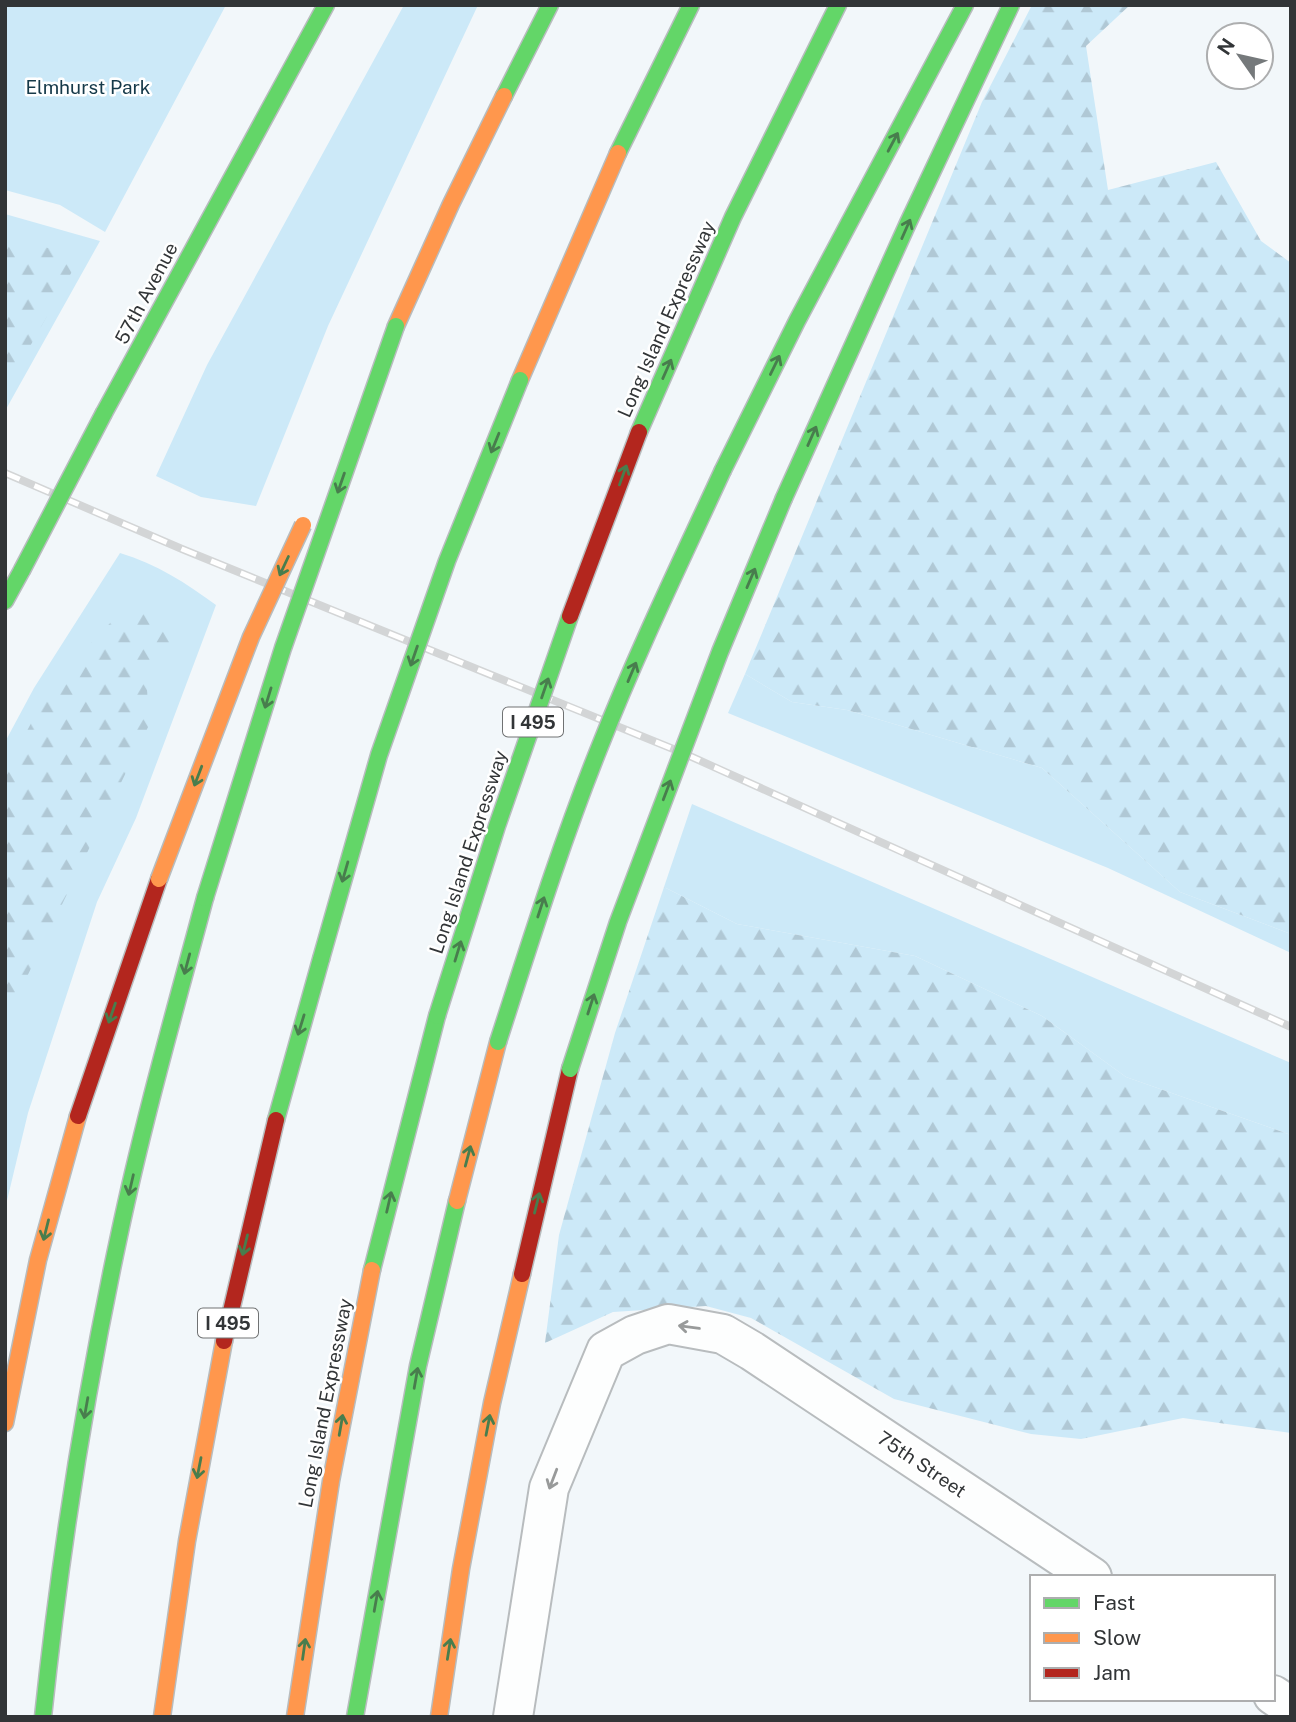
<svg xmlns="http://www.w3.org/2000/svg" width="1296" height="1722" viewBox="0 0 1296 1722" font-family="'Public Sans',sans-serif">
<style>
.green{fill:#cce9f8}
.forest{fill:url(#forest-firs)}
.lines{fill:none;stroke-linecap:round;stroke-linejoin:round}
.street-casing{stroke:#b8bcbe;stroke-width:42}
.fast-casing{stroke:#b8bcbe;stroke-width:19}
.slow-casing{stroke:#b8bcbe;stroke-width:19}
.jam-casing{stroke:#b8bcbe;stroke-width:19}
.street{stroke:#fdfefe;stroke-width:38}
.fast{stroke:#63d668;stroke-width:16}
.slow{stroke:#ff974d;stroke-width:16}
.jam{stroke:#b3261e;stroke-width:16}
.rail-casing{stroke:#d3d5d6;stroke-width:8}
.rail{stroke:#fff;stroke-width:5;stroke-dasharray:16;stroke-linecap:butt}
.fast-bridge-casing{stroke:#b8bcbe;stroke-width:19;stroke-linecap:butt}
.slow-bridge-casing{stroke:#b8bcbe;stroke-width:19;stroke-linecap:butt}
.jam-bridge-casing{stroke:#b8bcbe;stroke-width:19;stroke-linecap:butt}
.fast-bridge{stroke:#63d668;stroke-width:16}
.slow-bridge{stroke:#ff974d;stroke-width:16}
.jam-bridge{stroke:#b3261e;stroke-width:16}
.oneway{stroke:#487d4d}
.oneway2{stroke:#989a9a}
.labels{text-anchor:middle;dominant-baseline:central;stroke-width:5;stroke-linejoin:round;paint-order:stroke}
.shield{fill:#fff;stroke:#707273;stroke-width:2}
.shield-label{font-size:18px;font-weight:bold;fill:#323537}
.park-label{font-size:19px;fill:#153949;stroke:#fff}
.street-label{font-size:19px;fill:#323537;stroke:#fff}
</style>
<defs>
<pattern id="forest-firs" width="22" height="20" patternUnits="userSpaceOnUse" patternTransform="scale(1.75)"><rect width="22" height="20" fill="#cce9f8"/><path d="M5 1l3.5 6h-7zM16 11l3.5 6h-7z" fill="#b0c8d5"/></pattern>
</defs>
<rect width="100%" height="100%" fill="#f2f7fa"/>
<path class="green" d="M 5,5 L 226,5 L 105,232 L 60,205 L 5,190 Z
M 404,5 L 478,5 L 328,326 L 256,506 L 201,497 L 156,476 L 207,365 Z
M 5,214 L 100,241 L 5,411 Z
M 120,553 C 157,564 186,583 216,605 L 136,818 L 97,902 L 28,1113 L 5,1209 L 5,742 L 34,688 Z
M 745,674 L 792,702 L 847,710 L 1042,768 L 1180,892 L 1291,934 L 1291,953 L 1108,868 L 728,713 Z
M 692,804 L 1291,1063 L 1291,1135 L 1126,1077 L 1042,1016 L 915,956 L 737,924 L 664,887 Z"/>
<path class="forest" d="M 1032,5 L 1130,5 L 1086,46 L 1108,190 L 1216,162 L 1261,241 L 1291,263 L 1291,934 L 1180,892 L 1042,768 L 847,710 L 792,702 L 745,674 L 982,102 Z
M 5,239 L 68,252 L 74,268 L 15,373 L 5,379 Z
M 130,610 L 163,612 L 180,632 L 146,670 L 149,725 L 5,1022 L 5,773 L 51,685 L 114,619 Z
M 664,887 L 737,924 L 915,956 L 1042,1016 L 1126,1077 L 1291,1135 L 1291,1433 L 1183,1418 L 1081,1439 L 1031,1434 L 894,1399 L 751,1318 L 706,1306 L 613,1312 L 545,1343 L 559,1235 L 615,1033 Z"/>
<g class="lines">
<g class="street-casing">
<path id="street" d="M 1273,1695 L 1291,1707
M 513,1717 L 549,1488 L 606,1351 L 635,1335 L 668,1324 L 723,1334 L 752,1351 L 1092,1577"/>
</g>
<g class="fast-casing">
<path id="fast" d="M 504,96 L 550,5
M 618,153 L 691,5
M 104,413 L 326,5
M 639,432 L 733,217 L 838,5
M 723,470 L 797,321 L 965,5
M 784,498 L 908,223 L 1011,5
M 5,601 L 22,570
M 276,1120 L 321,959
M 372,1270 L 437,1016
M 43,1717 C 60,1555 85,1395 119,1236 C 143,1122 175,1010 205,898
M 355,1717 L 418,1366 L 457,1201"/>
</g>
<g class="slow-casing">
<path id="slow" d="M 396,326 L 451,204 L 504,96
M 520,380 L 618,153
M 457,1201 L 498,1042
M 5,1423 L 38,1260 L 78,1116
M 162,1717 L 187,1541 L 224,1341
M 295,1717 L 331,1481 L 372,1270
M 439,1717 L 461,1569 L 492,1403 L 522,1274"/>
</g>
<g class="jam-casing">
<path id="jam" d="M 78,1116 L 159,879
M 522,1274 L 570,1069
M 224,1341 L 276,1120"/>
</g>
<use href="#street" class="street"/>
<use href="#fast" class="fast"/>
<use href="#slow" class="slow"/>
<use href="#jam" class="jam"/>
<g class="rail-casing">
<path id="rail" d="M 5,473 L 182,549 L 683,753 L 1291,1027"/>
</g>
<use href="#rail" class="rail"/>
<g class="fast-bridge-casing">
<path id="fast-bridge" d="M 22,570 L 104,413
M 205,898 L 283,648 L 396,326
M 321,959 L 379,755 L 447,561 L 520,380
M 437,1016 L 497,826 L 570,616
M 498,1042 C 530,943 561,843 600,746 C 637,652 681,561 723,470
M 570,1069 L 618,922 L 720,652 L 784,498"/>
</g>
<g class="slow-bridge-casing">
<path id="slow-bridge" d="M 159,879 L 251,637 L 303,525"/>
</g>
<g class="jam-bridge-casing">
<path id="jam-bridge" d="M 570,616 L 639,432"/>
</g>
<use href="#fast-bridge" class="fast-bridge"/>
<use href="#slow-bridge" class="slow-bridge"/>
<use href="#jam-bridge" class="jam-bridge"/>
</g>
<defs><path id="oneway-shaft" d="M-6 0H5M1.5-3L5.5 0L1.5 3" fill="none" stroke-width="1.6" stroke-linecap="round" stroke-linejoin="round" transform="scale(1.75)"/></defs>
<g class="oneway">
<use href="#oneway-shaft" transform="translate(893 142) rotate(-62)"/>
<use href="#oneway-shaft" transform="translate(906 229) rotate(-66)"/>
<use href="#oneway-shaft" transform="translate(775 365) rotate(-64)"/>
<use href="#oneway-shaft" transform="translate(667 369) rotate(-66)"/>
<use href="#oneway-shaft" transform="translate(812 436) rotate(-66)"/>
<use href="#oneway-shaft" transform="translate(495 443) rotate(112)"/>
<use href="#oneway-shaft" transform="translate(623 475) rotate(-70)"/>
<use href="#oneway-shaft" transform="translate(341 483) rotate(109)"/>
<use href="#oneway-shaft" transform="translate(284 566) rotate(115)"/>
<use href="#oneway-shaft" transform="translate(751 578) rotate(-67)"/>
<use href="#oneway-shaft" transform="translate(414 656) rotate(109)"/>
<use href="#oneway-shaft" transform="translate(632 672) rotate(-67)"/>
<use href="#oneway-shaft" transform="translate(545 688) rotate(-71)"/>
<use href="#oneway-shaft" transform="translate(268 698) rotate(107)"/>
<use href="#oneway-shaft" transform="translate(198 776) rotate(111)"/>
<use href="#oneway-shaft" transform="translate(667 790) rotate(-69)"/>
<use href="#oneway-shaft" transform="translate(345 872) rotate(106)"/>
<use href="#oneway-shaft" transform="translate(541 907) rotate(-72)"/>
<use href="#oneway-shaft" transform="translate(458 951) rotate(-73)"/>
<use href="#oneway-shaft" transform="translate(187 964) rotate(105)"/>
<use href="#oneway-shaft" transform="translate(591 1004) rotate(-72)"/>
<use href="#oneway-shaft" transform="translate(112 1013) rotate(109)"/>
<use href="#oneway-shaft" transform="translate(301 1025) rotate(107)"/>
<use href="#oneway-shaft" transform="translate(468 1156) rotate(-75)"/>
<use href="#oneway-shaft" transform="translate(131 1185) rotate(103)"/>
<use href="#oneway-shaft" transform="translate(389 1202) rotate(-77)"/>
<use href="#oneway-shaft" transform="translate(537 1203) rotate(-76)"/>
<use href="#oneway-shaft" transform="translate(46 1230) rotate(104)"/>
<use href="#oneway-shaft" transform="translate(245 1245) rotate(104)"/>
<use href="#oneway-shaft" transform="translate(416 1378) rotate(-80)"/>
<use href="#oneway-shaft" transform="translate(86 1408) rotate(100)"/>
<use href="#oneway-shaft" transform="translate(341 1425) rotate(-80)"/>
<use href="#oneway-shaft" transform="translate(488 1425) rotate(-79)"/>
<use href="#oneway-shaft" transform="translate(199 1468) rotate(101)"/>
<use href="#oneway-shaft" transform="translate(376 1601) rotate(-80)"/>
<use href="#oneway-shaft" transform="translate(304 1649) rotate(-82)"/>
<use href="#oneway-shaft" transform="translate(449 1649) rotate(-81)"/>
</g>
<g class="oneway2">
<use href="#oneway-shaft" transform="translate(689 1327) rotate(-172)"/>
<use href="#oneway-shaft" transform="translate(553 1479) rotate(111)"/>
</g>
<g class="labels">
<g class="shield">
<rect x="503" y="707.5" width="60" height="29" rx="5"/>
<rect x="198" y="1308.5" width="60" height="29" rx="5"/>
</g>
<g class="shield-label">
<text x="533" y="722">I 495</text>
<text x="228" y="1323">I 495</text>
</g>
<g class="park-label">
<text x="88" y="87">Elmhurst Park</text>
</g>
<g class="street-label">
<text transform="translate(146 293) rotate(-62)">57th Avenue</text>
<text transform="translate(666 319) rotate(-66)">Long Island Expressway</text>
<text transform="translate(468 852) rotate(-72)">Long Island Expressway</text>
<text transform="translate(325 1403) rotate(-79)">Long Island Expressway</text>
<text transform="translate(922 1464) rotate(34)">75th Street</text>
</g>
</g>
<rect width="1296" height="1722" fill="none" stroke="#323537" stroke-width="14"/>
<rect x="1030" y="1575" width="245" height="126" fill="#ffffff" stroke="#adaeaf" stroke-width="2"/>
<rect x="1044" y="1598" width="35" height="10" fill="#63d668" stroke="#adaeaf" stroke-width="2"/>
<text x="1093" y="1610" font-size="21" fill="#323537">Fast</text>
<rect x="1044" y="1633" width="35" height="10" fill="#ff974d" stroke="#adaeaf" stroke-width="2"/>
<text x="1093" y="1645" font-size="21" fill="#323537">Slow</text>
<rect x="1044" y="1668" width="35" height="10" fill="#b3261e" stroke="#adaeaf" stroke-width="2"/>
<text x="1093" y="1680" font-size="21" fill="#323537">Jam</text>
<g transform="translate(1240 56) rotate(304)"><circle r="33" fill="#ffffff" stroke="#adaeaf" stroke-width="2"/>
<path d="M0-5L12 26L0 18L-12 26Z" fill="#75797b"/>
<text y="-10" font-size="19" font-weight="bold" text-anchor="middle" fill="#323537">N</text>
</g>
</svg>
